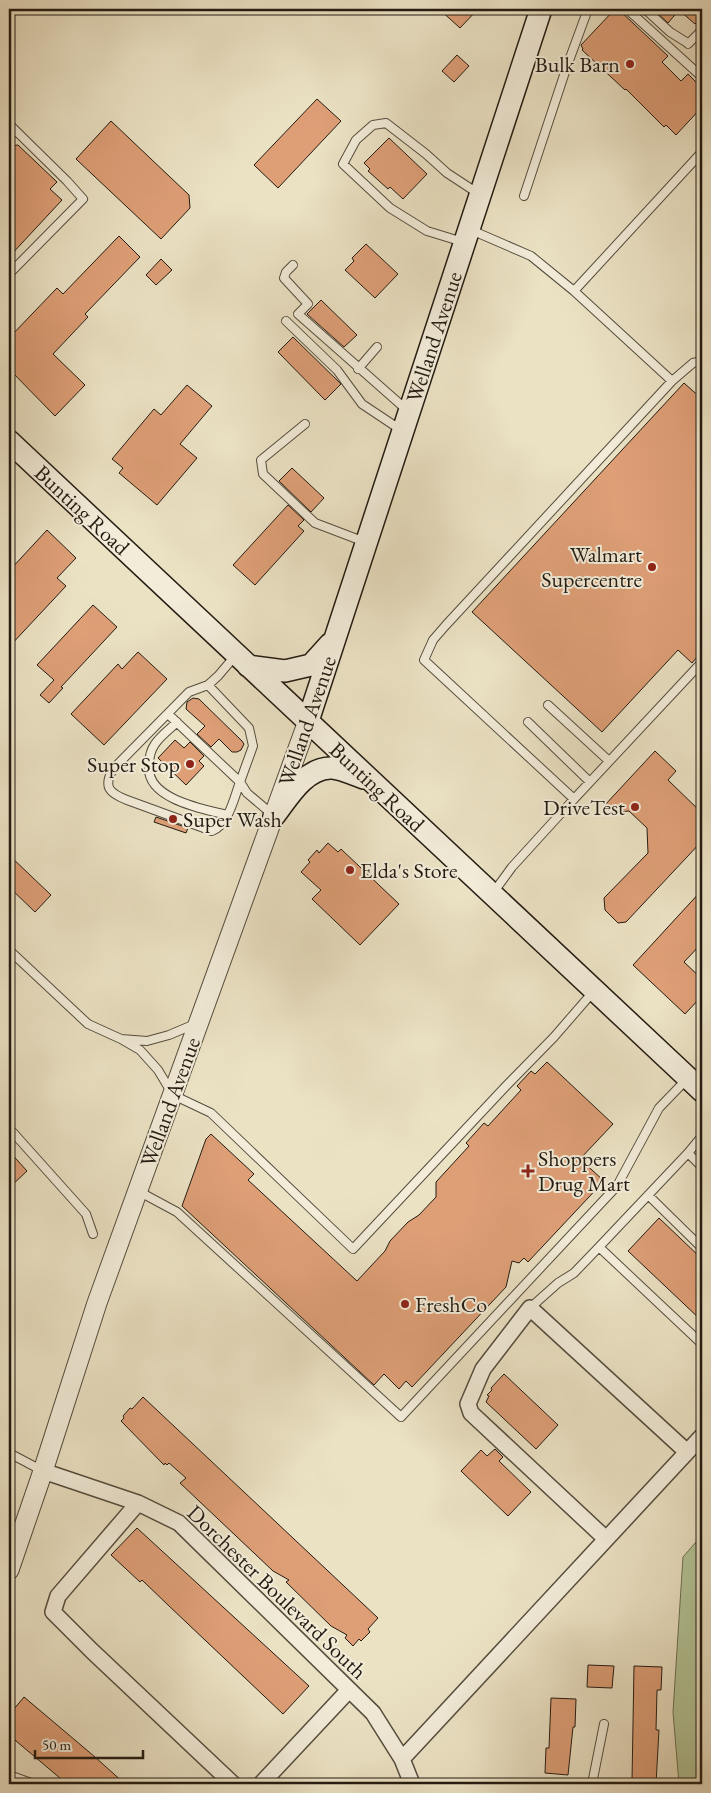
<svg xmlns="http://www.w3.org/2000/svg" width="711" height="1793" viewBox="0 0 711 1793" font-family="'EB Garamond',serif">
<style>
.green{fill:#b3c497;stroke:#6b7054}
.building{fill:#de9f77;stroke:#231b12}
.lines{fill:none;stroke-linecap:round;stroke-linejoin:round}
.service-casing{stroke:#554d3e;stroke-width:10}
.minor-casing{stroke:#554d3e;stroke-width:18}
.tertiary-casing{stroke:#554d3e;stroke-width:21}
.secondary-casing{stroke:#231b12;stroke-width:24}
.service{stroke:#f2ecd9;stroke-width:8}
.minor{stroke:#f2ecd9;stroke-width:15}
.tertiary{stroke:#f2ecd9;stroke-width:19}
.secondary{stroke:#f2ecd9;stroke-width:21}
.poi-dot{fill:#8f2418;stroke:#f2ecd9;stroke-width:2}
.labels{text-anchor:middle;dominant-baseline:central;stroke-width:4;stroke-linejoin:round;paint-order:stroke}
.poi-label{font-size:22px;fill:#231b12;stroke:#f2ecd9;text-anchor:end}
.street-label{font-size:22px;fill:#231b12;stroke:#f2ecd9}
</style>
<rect width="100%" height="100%" fill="#ebe2c4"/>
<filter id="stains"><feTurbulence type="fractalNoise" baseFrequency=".004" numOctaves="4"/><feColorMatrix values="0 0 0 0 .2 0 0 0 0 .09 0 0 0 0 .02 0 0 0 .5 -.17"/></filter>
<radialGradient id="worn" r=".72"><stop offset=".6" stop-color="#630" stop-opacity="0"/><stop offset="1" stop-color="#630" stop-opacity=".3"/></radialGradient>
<path class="green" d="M 702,1535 L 702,1784 L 679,1784 L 673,1712 L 683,1557 Z"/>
<path class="building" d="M 439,9 L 478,9 L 460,28 Z
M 615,9 L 618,9 L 668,56 L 662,62 L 681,81 L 688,74 L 702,88 L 702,107 L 676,135 L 666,125 L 664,127 L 626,89 L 625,90 L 582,50 L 583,49 L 581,45 Z
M 653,9 L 696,9 L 702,16 L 695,24 L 679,10 L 668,23 Z
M 457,55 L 469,66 L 454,82 L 442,71 Z
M 317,99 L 341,121 L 278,188 L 254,165 Z
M 111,121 L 189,195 L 190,208 L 161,239 L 76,159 Z
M 389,138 L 427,174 L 403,199 L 390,187 L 388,189 L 368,171 L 370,169 L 364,163 Z
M 18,145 L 57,182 L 50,189 L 62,200 L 9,257 L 9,146 Z
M 119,236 L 140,257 L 85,314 L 88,317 L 53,354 L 85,385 L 55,416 L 9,369 L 9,338 L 57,288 L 63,294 Z
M 366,244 L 398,274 L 375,298 L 345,270 L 354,261 L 352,258 Z
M 161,259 L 172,270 L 156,285 L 146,275 Z
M 321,300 L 357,335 L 344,347 L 307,314 Z
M 293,337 L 341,384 L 325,400 L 278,352 Z
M 684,383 L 702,399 L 702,651 L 692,663 L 678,650 L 602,732 L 472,612 Z
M 187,385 L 212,406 L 180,444 L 197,458 L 157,505 L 119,473 L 123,468 L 112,459 L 154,409 L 161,415 Z
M 292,468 L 324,498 L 311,512 L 279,481 Z
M 288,505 L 304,520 L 298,526 L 304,531 L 255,585 L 233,565 Z
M 47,530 L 76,558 L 57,578 L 66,586 L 9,647 L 9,571 Z
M 93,605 L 117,627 L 61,687 L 63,688 L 49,703 L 40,695 L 54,680 L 37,665 Z
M 138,652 L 167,679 L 104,745 L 71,714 L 118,664 L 122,669 Z
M 193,698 L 199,699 L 242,741 L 244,744 L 241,750 L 237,752 L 232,752 L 219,739 L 211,747 L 197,734 L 205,726 L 186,709 L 187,702 Z
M 175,740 L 184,748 L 190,742 L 204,756 L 199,761 L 204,766 L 186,785 L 158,758 Z
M 655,751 L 676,771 L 668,780 L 702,813 L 702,841 L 626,922 L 618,923 L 605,910 L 604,898 L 648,853 L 647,828 L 629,811 L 611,813 L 604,806 Z
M 156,817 L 188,828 L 186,833 L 154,822 Z
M 328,843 L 338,852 L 341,849 L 399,904 L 360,945 L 312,899 L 321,890 L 301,872 L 310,862 L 308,860 L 317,850 L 319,853 Z
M 9,855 L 51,895 L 35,912 L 9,887 Z
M 702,890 L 702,943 L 684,962 L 702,979 L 702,996 L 685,1014 L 633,965 Z
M 547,1062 L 613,1124 L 580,1159 L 604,1181 L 528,1262 L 524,1258 L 519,1263 L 512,1261 L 506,1287 L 412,1387 L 406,1381 L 399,1389 L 384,1374 L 374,1385 L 182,1206 L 206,1139 L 211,1134 L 254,1174 L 248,1180 L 357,1281 L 385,1251 L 390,1241 L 408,1222 L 419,1215 L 436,1197 L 436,1182 L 469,1146 L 466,1143 L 484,1123 L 488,1126 L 521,1090 L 517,1086 L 531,1071 L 535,1074 Z
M 9,1151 L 27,1171 L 9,1188 Z
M 659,1218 L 702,1259 L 702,1321 L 628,1251 Z
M 504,1374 L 558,1425 L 536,1449 L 486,1402 L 489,1396 L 487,1395 L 492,1390 L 491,1388 Z
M 143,1397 L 378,1618 L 368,1629 L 370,1632 L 361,1641 L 359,1639 L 353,1646 L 345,1638 L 347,1635 L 331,1626 L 286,1582 L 289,1580 L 273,1571 L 180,1483 L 186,1478 L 169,1463 L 167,1465 L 165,1463 L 164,1465 L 121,1421 L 124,1418 L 123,1416 L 130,1408 L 132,1409 Z
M 495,1449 L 503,1457 L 499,1461 L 531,1492 L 508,1516 L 461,1471 L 481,1450 L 487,1456 Z
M 137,1528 L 309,1686 L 283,1714 L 168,1605 L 142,1580 L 140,1582 L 111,1555 Z
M 588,1665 L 614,1666 L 612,1688 L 587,1687 Z
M 634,1666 L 662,1667 L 661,1690 L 657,1690 L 656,1730 L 659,1730 L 656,1784 L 633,1784 L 633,1781 L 632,1781 Z
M 24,1697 L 95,1757 L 125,1784 L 67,1784 L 9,1735 L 9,1715 Z
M 551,1698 L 576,1699 L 575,1727 L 573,1727 L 568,1775 L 545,1773 L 546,1748 L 549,1748 Z"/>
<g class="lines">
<g class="service-casing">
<path id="service" d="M 627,9 L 702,77
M 645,9 L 670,32 L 686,42
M 688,44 L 702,30
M 9,124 L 67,181 L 83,199 L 9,274
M 524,196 L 567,66 L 588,9
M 471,230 L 531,256 L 574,291 L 672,381 L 693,363 L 702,361
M 463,242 L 427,231 L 390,208 L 343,164 L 356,140 L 373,125 L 386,123 L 426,154 L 447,173 L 479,194
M 293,265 L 286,272 L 284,278 L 308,304 L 298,314 L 408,411
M 574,291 L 702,152
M 286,321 L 337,370 L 362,404 L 401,430
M 358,369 L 377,347
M 305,424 L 261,460 L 263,474 L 315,523 L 365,542
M 235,656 L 218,676 L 208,685 L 249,728 L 253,746 L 240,782 L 247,793 L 273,815
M 548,705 L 609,761
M 168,714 L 240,782 C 234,798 229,824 212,831 L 127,800 C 109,793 103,787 113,769 L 189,692 L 208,685
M 177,722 C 170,729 160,736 155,744 C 150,751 149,758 149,766 C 146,799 203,809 227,815
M 528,722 L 590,782
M 574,799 L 702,662
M 493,893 L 512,867 L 574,799 L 424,660 L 433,640 L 446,625 L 672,381
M 9,950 L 88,1024 L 121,1039 L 147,1041 L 169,1035 L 195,1024
M 121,1039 L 140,1050 L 158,1070 L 173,1095 L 211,1113 L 353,1249 L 506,1086 L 554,1037 L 593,992
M 9,1128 L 86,1214 L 93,1234
M 688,1153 L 702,1136
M 702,1167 L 688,1153 L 599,1247 L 702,1344
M 138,1191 L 177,1212 L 401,1417 L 617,1186 L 659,1108 L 687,1079
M 648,1195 L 702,1248
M 530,1308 L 558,1283 L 574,1273 L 599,1247
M 9,1453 L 43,1471
M 9,1775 L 34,1784
M 592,1784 L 604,1724"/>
</g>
<g class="minor-casing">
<path id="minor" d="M 43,1471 L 138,1503 L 179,1523 L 373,1713 L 402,1759 L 412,1784
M 138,1503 L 58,1596 L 53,1612 L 92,1651 L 233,1784
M 606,1539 L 471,1413 L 468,1404 L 483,1369 L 530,1308 L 687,1452
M 402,1759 L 702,1436
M 261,1784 L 349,1690"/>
</g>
<g class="tertiary-casing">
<path id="tertiary" d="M 9,1570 L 43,1471 L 97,1303 L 308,721"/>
</g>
<g class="secondary-casing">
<path id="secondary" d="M 9,441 L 702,1091
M 248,666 L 285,671 L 311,665 L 330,644
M 308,721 L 541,9
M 274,816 C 288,798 304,769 330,768 C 338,767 355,775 364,778"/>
</g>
<use href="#service" class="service"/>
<use href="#minor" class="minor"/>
<use href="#tertiary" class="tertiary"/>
<use href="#secondary" class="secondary"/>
</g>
<g class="poi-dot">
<circle cx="630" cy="64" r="5"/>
<circle cx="652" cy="567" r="5"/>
<circle cx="190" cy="764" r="5"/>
<circle cx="635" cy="807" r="5"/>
<circle cx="173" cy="819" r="5"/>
<circle cx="350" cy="870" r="5"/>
<path d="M525.5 1163.5h5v5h5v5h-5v5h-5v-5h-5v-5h5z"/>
<circle cx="405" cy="1304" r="5"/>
</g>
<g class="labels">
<g class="poi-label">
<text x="620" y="64">Bulk Barn</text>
<text x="642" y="554">Walmart<tspan x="642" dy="25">Supercentre</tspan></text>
<text x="180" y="764">Super Stop</text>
<text x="625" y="807">DriveTest</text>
<text x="183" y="819" text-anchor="start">Super Wash</text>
<text x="360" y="870" text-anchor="start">Elda's Store</text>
<text x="538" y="1158" text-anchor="start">Shoppers<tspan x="538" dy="25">Drug Mart</tspan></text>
<text x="415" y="1304" text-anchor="start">FreshCo</text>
</g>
<g class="street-label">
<text transform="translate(434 337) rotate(-72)">Welland Avenue</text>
<text transform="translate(82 510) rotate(43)">Bunting Road</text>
<text transform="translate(307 721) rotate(-71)">Welland Avenue</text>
<text transform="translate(377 787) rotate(43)">Bunting Road</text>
<text transform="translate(170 1102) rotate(-70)">Welland Avenue</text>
<text transform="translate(277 1592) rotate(44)">Dorchester Boulevard South</text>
</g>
</g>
<rect width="711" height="1793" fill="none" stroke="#ebe2c4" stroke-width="30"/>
<rect x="10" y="10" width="691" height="1773" fill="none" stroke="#231b12" stroke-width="2.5"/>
<rect x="15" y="15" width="681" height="1763" fill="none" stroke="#231b12"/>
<path d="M35 1750v8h108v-8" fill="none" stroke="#231b12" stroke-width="2.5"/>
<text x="42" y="1750" font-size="15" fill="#231b12" stroke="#f2ecd9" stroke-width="4" paint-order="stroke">50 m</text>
<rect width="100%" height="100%" filter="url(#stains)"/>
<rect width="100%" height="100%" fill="url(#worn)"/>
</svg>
